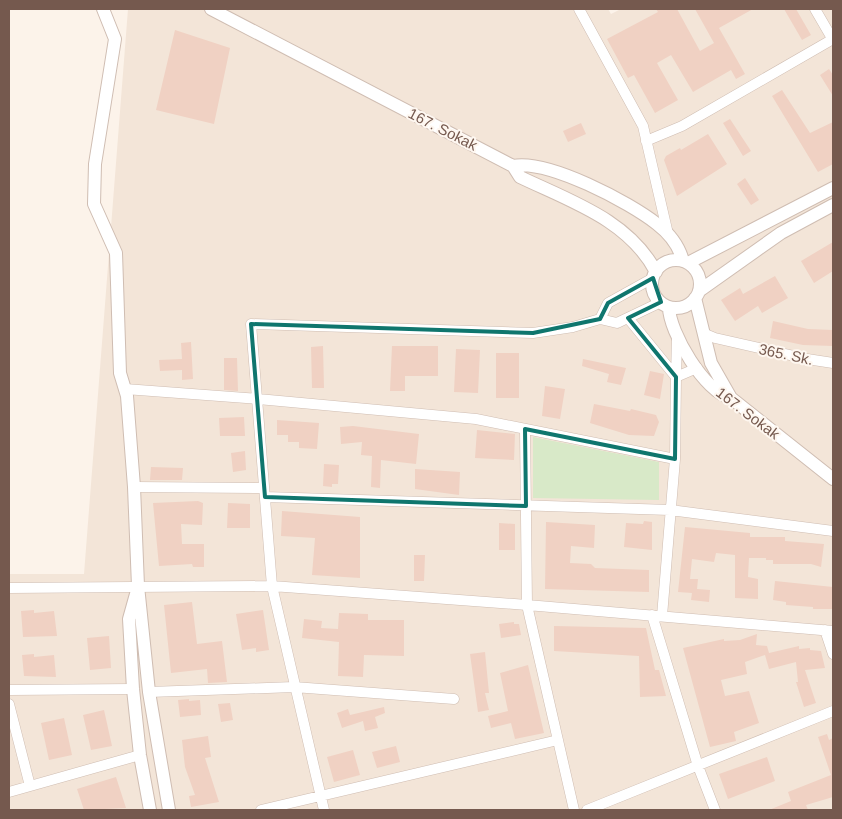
<svg xmlns="http://www.w3.org/2000/svg" width="842" height="819" viewBox="0 0 842 819" font-family="Helvetica,sans-serif">
<style>
.residential{fill:#f3e5d8}
.green{fill:#d8e9c8}
.building{fill:#f0d1c3}
.lines{fill:none;stroke-linecap:round;stroke-linejoin:round}
.minor-casing{stroke:#cfbdb2;stroke-width:11}
.tertiary-casing{stroke:#cfbdb2;stroke-width:14}
.minor{stroke:#fff;stroke-width:10}
.tertiary{stroke:#fff;stroke-width:12}
.marked{fill:none;stroke:#0f766e;stroke-width:4;stroke-linejoin:round}
.labels{text-anchor:middle;dominant-baseline:central;stroke-width:4;stroke-linejoin:round;paint-order:stroke}
.street-label{font-size:15px;fill:#75594e;stroke:#fef7f0}
</style>
<rect width="100%" height="100%" fill="#fcf3ea"/>
<path class="residential" d="M 128,9 L 608,9 L 611,14 L 621,9 L 833,9 L 833,810 L 9,810 L 9,574 L 84,574 Z"/>
<path class="green" d="M 533,437 L 659,462 L 659,500 L 533,498 Z"/>
<path class="building" d="M 656,9 L 677,9 L 700,51 L 714,43 L 695,9 L 753,9 L 719,28 L 745,74 L 736,79 L 731,70 L 693,92 L 671,55 L 657,63 L 678,100 L 655,113 L 634,75 L 628,78 L 607,39 L 658,12 Z
M 784,9 L 796,9 L 811,35 L 802,40 Z
M 175,30 L 230,48 L 214,124 L 156,110 Z
M 829,69 L 833,75 L 833,96 L 820,75 Z
M 782,90 L 810,133 L 833,122 L 833,164 L 818,172 L 772,96 Z
M 730,119 L 751,151 L 743,156 L 723,123 Z
M 581,123 L 586,134 L 568,142 L 563,131 Z
M 708,134 L 727,164 L 677,196 L 664,160 L 666,156 L 680,148 L 681,150 Z
M 745,178 L 759,200 L 751,205 L 737,184 Z
M 833,242 L 833,271 L 814,283 L 801,261 Z
M 775,276 L 788,298 L 762,313 L 758,306 L 735,321 L 721,300 L 740,288 L 743,294 Z
M 773,321 L 808,329 L 833,330 L 833,346 L 803,345 L 770,338 Z
M 191,342 L 193,379 L 182,380 L 182,370 L 160,371 L 159,360 L 182,359 L 181,343 Z
M 323,346 L 324,388 L 312,388 L 311,347 Z
M 392,346 L 438,346 L 438,376 L 405,376 L 405,391 L 390,391 Z
M 456,349 L 480,350 L 478,393 L 454,392 Z
M 496,353 L 519,353 L 519,398 L 496,398 Z
M 224,358 L 237,358 L 238,391 L 224,390 Z
M 583,359 L 626,368 L 621,385 L 607,382 L 609,374 L 582,366 Z
M 650,371 L 664,374 L 660,399 L 644,395 Z
M 545,386 L 565,389 L 560,419 L 542,416 Z
M 594,404 L 630,411 L 631,409 L 656,415 L 659,422 L 654,436 L 629,435 L 590,423 Z
M 244,417 L 245,436 L 220,436 L 219,418 Z
M 277,420 L 319,423 L 317,449 L 299,448 L 299,442 L 288,442 L 288,435 L 277,435 Z
M 353,426 L 419,434 L 416,464 L 381,460 L 380,488 L 371,487 L 372,456 L 361,455 L 362,442 L 341,444 L 340,427 Z
M 477,430 L 515,434 L 514,460 L 475,458 Z
M 245,451 L 246,470 L 233,472 L 231,453 Z
M 324,464 L 339,465 L 338,484 L 332,484 L 332,487 L 323,486 Z
M 151,467 L 183,468 L 182,480 L 150,480 Z
M 415,469 L 460,472 L 459,495 L 415,489 Z
M 198,501 L 203,503 L 202,525 L 181,524 L 182,544 L 204,544 L 204,567 L 193,567 L 192,564 L 159,566 L 153,503 Z
M 228,503 L 250,504 L 250,528 L 227,528 Z
M 282,511 L 360,517 L 360,578 L 312,575 L 315,538 L 281,536 Z
M 644,521 L 652,522 L 652,550 L 624,547 L 626,523 L 643,524 Z
M 546,522 L 595,525 L 594,548 L 571,546 L 570,563 L 591,564 L 595,568 L 649,570 L 649,592 L 545,589 Z
M 499,523 L 515,524 L 515,550 L 499,550 Z
M 685,527 L 750,533 L 750,537 L 785,537 L 785,541 L 824,544 L 821,567 L 811,564 L 773,564 L 773,560 L 766,560 L 766,558 L 749,558 L 748,577 L 758,579 L 758,599 L 735,598 L 735,555 L 716,553 L 714,562 L 692,559 L 690,579 L 698,579 L 697,589 L 710,590 L 709,602 L 691,600 L 692,593 L 678,592 Z
M 414,555 L 425,555 L 424,581 L 414,581 Z
M 775,581 L 833,587 L 833,609 L 813,609 L 813,607 L 786,605 L 786,602 L 773,600 Z
M 192,602 L 197,644 L 222,641 L 227,682 L 208,683 L 207,669 L 171,673 L 164,605 Z
M 34,610 L 34,613 L 54,611 L 57,636 L 23,637 L 21,611 Z
M 263,610 L 269,650 L 256,652 L 256,648 L 242,650 L 236,614 Z
M 339,613 L 368,614 L 368,620 L 404,620 L 404,656 L 364,655 L 363,677 L 338,676 L 339,642 L 302,638 L 304,619 L 322,621 L 321,628 L 338,629 Z
M 514,622 L 514,624 L 519,624 L 521,635 L 501,638 L 499,624 Z
M 554,626 L 646,628 L 655,670 L 659,670 L 666,696 L 640,697 L 639,656 L 554,651 Z
M 757,634 L 756,645 L 767,646 L 769,653 L 799,646 L 799,649 L 810,648 L 810,650 L 821,651 L 825,668 L 805,670 L 816,703 L 804,707 L 796,682 L 798,682 L 796,662 L 769,669 L 765,655 L 745,662 L 747,674 L 721,680 L 725,696 L 749,691 L 759,723 L 734,732 L 736,741 L 710,747 L 683,648 L 724,639 L 724,641 L 740,640 Z
M 109,636 L 111,668 L 90,670 L 87,638 Z
M 485,652 L 489,693 L 485,693 L 489,710 L 478,712 L 470,654 Z
M 34,654 L 34,657 L 54,655 L 56,677 L 24,676 L 22,655 Z
M 528,665 L 544,733 L 515,739 L 511,723 L 491,728 L 488,716 L 508,711 L 500,673 Z
M 189,699 L 189,701 L 200,700 L 201,715 L 180,717 L 178,700 Z
M 230,703 L 233,720 L 221,722 L 218,704 Z
M 384,707 L 385,713 L 375,717 L 378,728 L 365,731 L 363,721 L 342,728 L 337,713 L 348,709 L 350,715 Z
M 104,710 L 112,746 L 91,750 L 83,715 Z
M 64,718 L 72,755 L 49,760 L 41,723 Z
M 827,734 L 829,740 L 833,738 L 833,797 L 806,805 L 808,810 L 769,810 L 791,801 L 788,792 L 831,775 L 818,737 Z
M 208,736 L 211,757 L 205,758 L 219,802 L 191,807 L 189,796 L 195,795 L 185,767 L 182,740 Z
M 396,746 L 400,762 L 377,768 L 372,752 Z
M 353,750 L 360,775 L 334,782 L 327,757 Z
M 767,757 L 775,781 L 728,799 L 719,774 Z
M 116,777 L 126,808 L 84,810 L 77,789 Z"/>
<g class="lines">
<g class="minor-casing">
<path id="minor" d="M 579,9 L 643,126 L 668,234
M 815,9 L 833,40
M 646,141 L 682,126 L 833,39
M 628,318 L 676,377
M 600,319 L 608,303 L 653,278
M 703,333 L 715,338 L 807,359 L 833,363
M 676,377 L 677,337
M 125,389 L 258,399 L 476,419 L 675,459
M 525,429 L 527,605 L 574,810
M 134,487 L 264,488
M 265,497 L 670,510 L 833,531
M 9,588 L 272,586 L 527,605 L 833,631
M 652,615 L 698,766 L 715,810
M 662,616 L 675,459 L 676,377 L 697,368
M 825,630 L 833,654
M 9,690 L 133,689
M 149,692 L 294,687 L 454,699
M 9,704 L 30,786
M 9,792 L 140,755
M 261,810 L 558,740
M 324,810 L 272,586 L 251,324 L 533,333 L 573,327 L 600,319 L 617,323 L 661,302
M 587,810 L 833,711"/>
</g>
<g class="tertiary-casing">
<path id="tertiary" d="M 103,9 L 115,39 L 95,164 L 94,204 L 116,253 L 120,373 L 127,396 L 134,487 L 138,586 L 149,692 L 169,810
M 211,9 L 513,166 L 520,177 C 570,201 629,220 656,272
M 513,166 C 548,159 629,202 657,224 C 670,234 679,246 683,261
M652 284a24 24 0 1 1 48 0a24 24 0 1 1-48 0Z
M 688,263 L 833,188
M 699,291 L 781,233 L 833,205
M 695,298 L 711,363 L 731,398
M 669,307 C 669,332 705,393 731,398 L 833,479
M 136,594 L 129,619 L 133,689 L 140,755 L 150,810"/>
</g>
<use href="#minor" class="minor"/>
<use href="#tertiary" class="tertiary"/>
</g>
<path class="marked" d="M 653,278 L 661,302 L 628,318 L 676,377 L 675,459 L 525,429 L 526,506 L 265,497 L 251,324 L 533,333 L 600,319 L 608,303 Z"/>
<g class="labels">
<g class="street-label">
<text transform="translate(443 129) rotate(27)">167. Sokak</text>
<text transform="translate(786 354) rotate(12)">365. Sk.</text>
<text transform="translate(748 413) rotate(37)">167. Sokak</text>
</g>
</g>
<rect width="842" height="819" fill="none" stroke="#75594e" stroke-width="20"/>
</svg>
